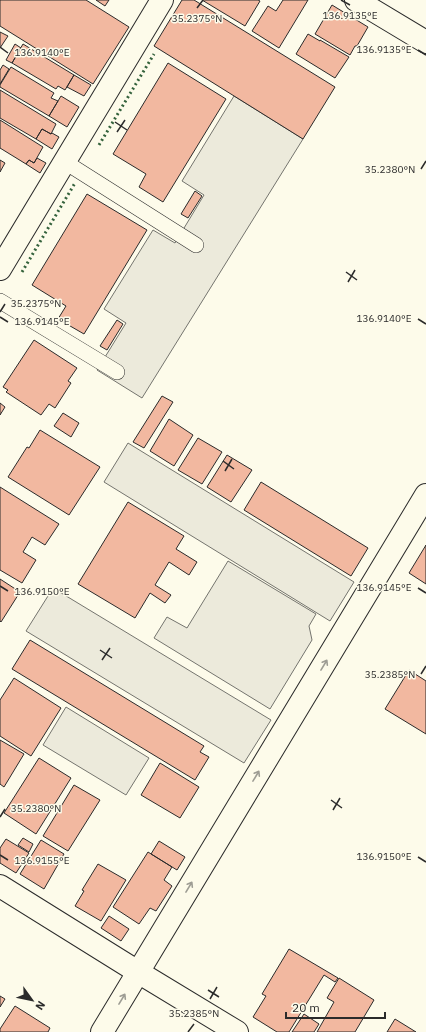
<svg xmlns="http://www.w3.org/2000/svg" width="426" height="1032" viewBox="0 0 426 1032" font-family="'IBM Plex Sans',sans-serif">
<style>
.parking{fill:#eceadb;stroke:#74746e}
.building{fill:#f2b8a0;stroke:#2b2b2b}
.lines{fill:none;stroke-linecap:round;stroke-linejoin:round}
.lane-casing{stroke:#2b2b2b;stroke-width:16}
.street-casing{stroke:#2b2b2b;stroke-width:24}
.lane{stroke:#fdfbea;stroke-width:15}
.street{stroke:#fdfbea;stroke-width:22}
.hedge{stroke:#34623c;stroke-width:3;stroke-dasharray:2 3;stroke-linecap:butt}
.oneway{stroke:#9e9d94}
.ticks{fill:none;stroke:#2b2b2b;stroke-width:1.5}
.ticks-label{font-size:10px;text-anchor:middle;fill:#2b2b2b;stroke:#fdfbea;stroke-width:3;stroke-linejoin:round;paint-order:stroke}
</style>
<rect width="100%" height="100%" fill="#fdfbea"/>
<path class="parking" d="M 234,96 L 303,139 L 142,398 L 97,370 L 126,323 L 104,309 L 153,230 L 175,243 L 204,195 L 182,181 Z
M 128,443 L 354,582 L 330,621 L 104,482 Z
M 228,561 L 316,614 L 309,626 L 312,640 L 270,709 L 154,638 L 167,617 L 187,628 Z
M 53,588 L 271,720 L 244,763 L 26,631 Z
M 66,707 L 149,758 L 126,795 L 43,745 Z"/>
<path class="building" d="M 0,0 L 86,0 L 129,27 L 93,84 L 0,26 Z
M 96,0 L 109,0 L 105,6 Z
M 182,0 L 194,0 L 335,87 L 303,139 L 154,46 Z
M 202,0 L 258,0 L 260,1 L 245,26 Z
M 283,0 L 308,0 L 279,48 L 252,31 L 268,6 L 276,11 Z
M 332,5 L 368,27 L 357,46 L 355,46 L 350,55 L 315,34 Z
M 0,32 L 8,36 L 0,48 Z
M 308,34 L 320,41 L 320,40 L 349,57 L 335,78 L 296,54 Z
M 15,44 L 21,48 L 12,63 L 6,60 Z
M 23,44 L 74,75 L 65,90 L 58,86 L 56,89 L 12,63 Z
M 168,63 L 226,99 L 163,202 L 139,187 L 146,174 L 113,154 Z
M 3,65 L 9,69 L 0,84 L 0,70 Z
M 11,67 L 54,93 L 51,98 L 58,101 L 49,116 L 0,87 L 0,85 Z
M 74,75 L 91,85 L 84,96 L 67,87 Z
M 0,90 L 56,124 L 51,134 L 42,129 L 36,139 L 0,118 Z
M 61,96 L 79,107 L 67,127 L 49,116 Z
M 0,120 L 43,147 L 34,163 L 29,160 L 26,164 L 0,148 Z
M 42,129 L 51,134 L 52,133 L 59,137 L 52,149 L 36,139 Z
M 37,158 L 46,163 L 40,173 L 26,164 L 29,160 L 34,163 Z
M 0,160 L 5,163 L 0,172 Z
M 195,191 L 202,196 L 188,218 L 181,214 Z
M 87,194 L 147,230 L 84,334 L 58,319 L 66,306 L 32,285 Z
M 117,320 L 123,324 L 107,350 L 100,346 Z
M 34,340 L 77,368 L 68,381 L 71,383 L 55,408 L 49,404 L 41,415 L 6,392 L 8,390 L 3,387 Z
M 162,396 L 173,402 L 144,448 L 133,442 Z
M 0,403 L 5,407 L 0,415 Z
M 63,413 L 79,423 L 71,437 L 54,426 Z
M 169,419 L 193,435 L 174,466 L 150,451 Z
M 40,430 L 100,467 L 69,515 L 8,477 L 27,447 L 29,448 Z
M 198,438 L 222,452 L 202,484 L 178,470 Z
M 227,455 L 252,470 L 231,502 L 207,487 Z
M 261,482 L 368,548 L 351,576 L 244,510 Z
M 0,487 L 59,524 L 45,545 L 32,537 L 23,552 L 36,560 L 22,583 L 0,570 Z
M 128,502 L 184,536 L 176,549 L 197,562 L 189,575 L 169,562 L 155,585 L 171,595 L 165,603 L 150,593 L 135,618 L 78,584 Z
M 426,545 L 426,584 L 409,573 Z
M 0,579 L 20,592 L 1,622 L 0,621 Z
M 30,640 L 204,746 L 200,752 L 209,757 L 195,780 L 12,669 Z
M 409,670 L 426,681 L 426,734 L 385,709 Z
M 14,678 L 61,708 L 31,756 L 0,736 L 0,700 Z
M 0,740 L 24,754 L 4,787 L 0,784 Z
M 39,758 L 71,778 L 36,834 L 4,813 Z
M 160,763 L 199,787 L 180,818 L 141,795 Z
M 74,785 L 100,800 L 68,851 L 43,836 Z
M 23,838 L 33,844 L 29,852 L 18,845 Z
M 6,839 L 29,853 L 16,873 L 0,863 L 0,848 Z
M 41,840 L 64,854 L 44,889 L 20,874 Z
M 159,841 L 185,857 L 177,870 L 151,854 Z
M 148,852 L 172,867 L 164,880 L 172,886 L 156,911 L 150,908 L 139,924 L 113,907 Z
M 98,864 L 126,880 L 101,921 L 75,906 L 84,891 L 82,890 Z
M 109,916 L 129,929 L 121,941 L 101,928 Z
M 289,949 L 338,978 L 335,982 L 324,975 L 289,1032 L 277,1032 L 253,1017 L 266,996 L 262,994 Z
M 339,978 L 374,1000 L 355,1032 L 317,1032 L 334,1002 L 327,998 Z
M 0,996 L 5,999 L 0,1007 Z
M 15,1006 L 50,1028 L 48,1032 L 0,1032 L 0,1029 Z
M 304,1014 L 319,1024 L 314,1032 L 292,1032 Z
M 395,1019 L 416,1032 L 387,1032 Z"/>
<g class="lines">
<g class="lane-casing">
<path id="lane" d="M 65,162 L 196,245
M 0,301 L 117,372"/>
</g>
<g class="street-casing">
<path id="street" d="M 356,0 L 426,42
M 0,269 L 162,0
M 0,886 L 138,972 L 237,1032
M 102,1032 L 426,495"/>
</g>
<use href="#lane" class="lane"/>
<use href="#street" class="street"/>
<path class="hedge" d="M 99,145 L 154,54
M 22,272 L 75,183"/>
</g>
<defs><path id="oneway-shaft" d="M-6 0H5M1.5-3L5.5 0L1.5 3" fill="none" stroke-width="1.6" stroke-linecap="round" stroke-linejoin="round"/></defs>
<g class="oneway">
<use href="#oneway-shaft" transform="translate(324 665) rotate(-59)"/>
<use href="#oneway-shaft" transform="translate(256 776) rotate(-59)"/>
<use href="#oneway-shaft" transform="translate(189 887) rotate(-59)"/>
<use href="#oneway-shaft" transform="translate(122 999) rotate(-59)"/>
</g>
<path class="ticks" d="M 341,0 L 350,5M 197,8 L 203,0M 0,47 L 8,53M 418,50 L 426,55M 115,122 L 127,130M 117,132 L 125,120M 421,169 L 426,161M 346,272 L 357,280M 348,282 L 355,270M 0,312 L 5,304M 0,317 L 8,322M 418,319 L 426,324M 223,461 L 234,469M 225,471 L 232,459M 0,586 L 8,591M 418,588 L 426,593M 100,650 L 112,658M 102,660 L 110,648M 421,674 L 426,666M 331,800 L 342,808M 333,810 L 340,798M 0,817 L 5,809M 0,855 L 8,860M 418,857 L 426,862M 208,990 L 219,997M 210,999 L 217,987M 188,1032 L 194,1024"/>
<g class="ticks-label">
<text x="350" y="19">136.9135°E</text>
<text x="197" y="22">35.2375°N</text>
<text x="384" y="53">136.9135°E</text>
<text x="42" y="56">136.9140°E</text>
<text x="390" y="173">35.2380°N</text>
<text x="36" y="307">35.2375°N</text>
<text x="384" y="322">136.9140°E</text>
<text x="42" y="325">136.9145°E</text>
<text x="384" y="591">136.9145°E</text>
<text x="42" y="595">136.9150°E</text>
<text x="390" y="678">35.2385°N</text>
<text x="36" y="812">35.2380°N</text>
<text x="384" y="860">136.9150°E</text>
<text x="42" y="864">136.9155°E</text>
<text x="194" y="1017">35.2385°N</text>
</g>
<g transform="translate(32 1000) rotate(123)" stroke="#fdfbea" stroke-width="3" paint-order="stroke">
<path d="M0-3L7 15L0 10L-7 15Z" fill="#2b2b2b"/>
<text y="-6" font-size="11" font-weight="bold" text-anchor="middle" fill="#2b2b2b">N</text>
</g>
<path d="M286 1012v6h99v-6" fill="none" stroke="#2b2b2b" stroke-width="2"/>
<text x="292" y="1012" font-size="12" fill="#2b2b2b" stroke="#fdfbea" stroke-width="3" paint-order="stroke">20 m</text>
</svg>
